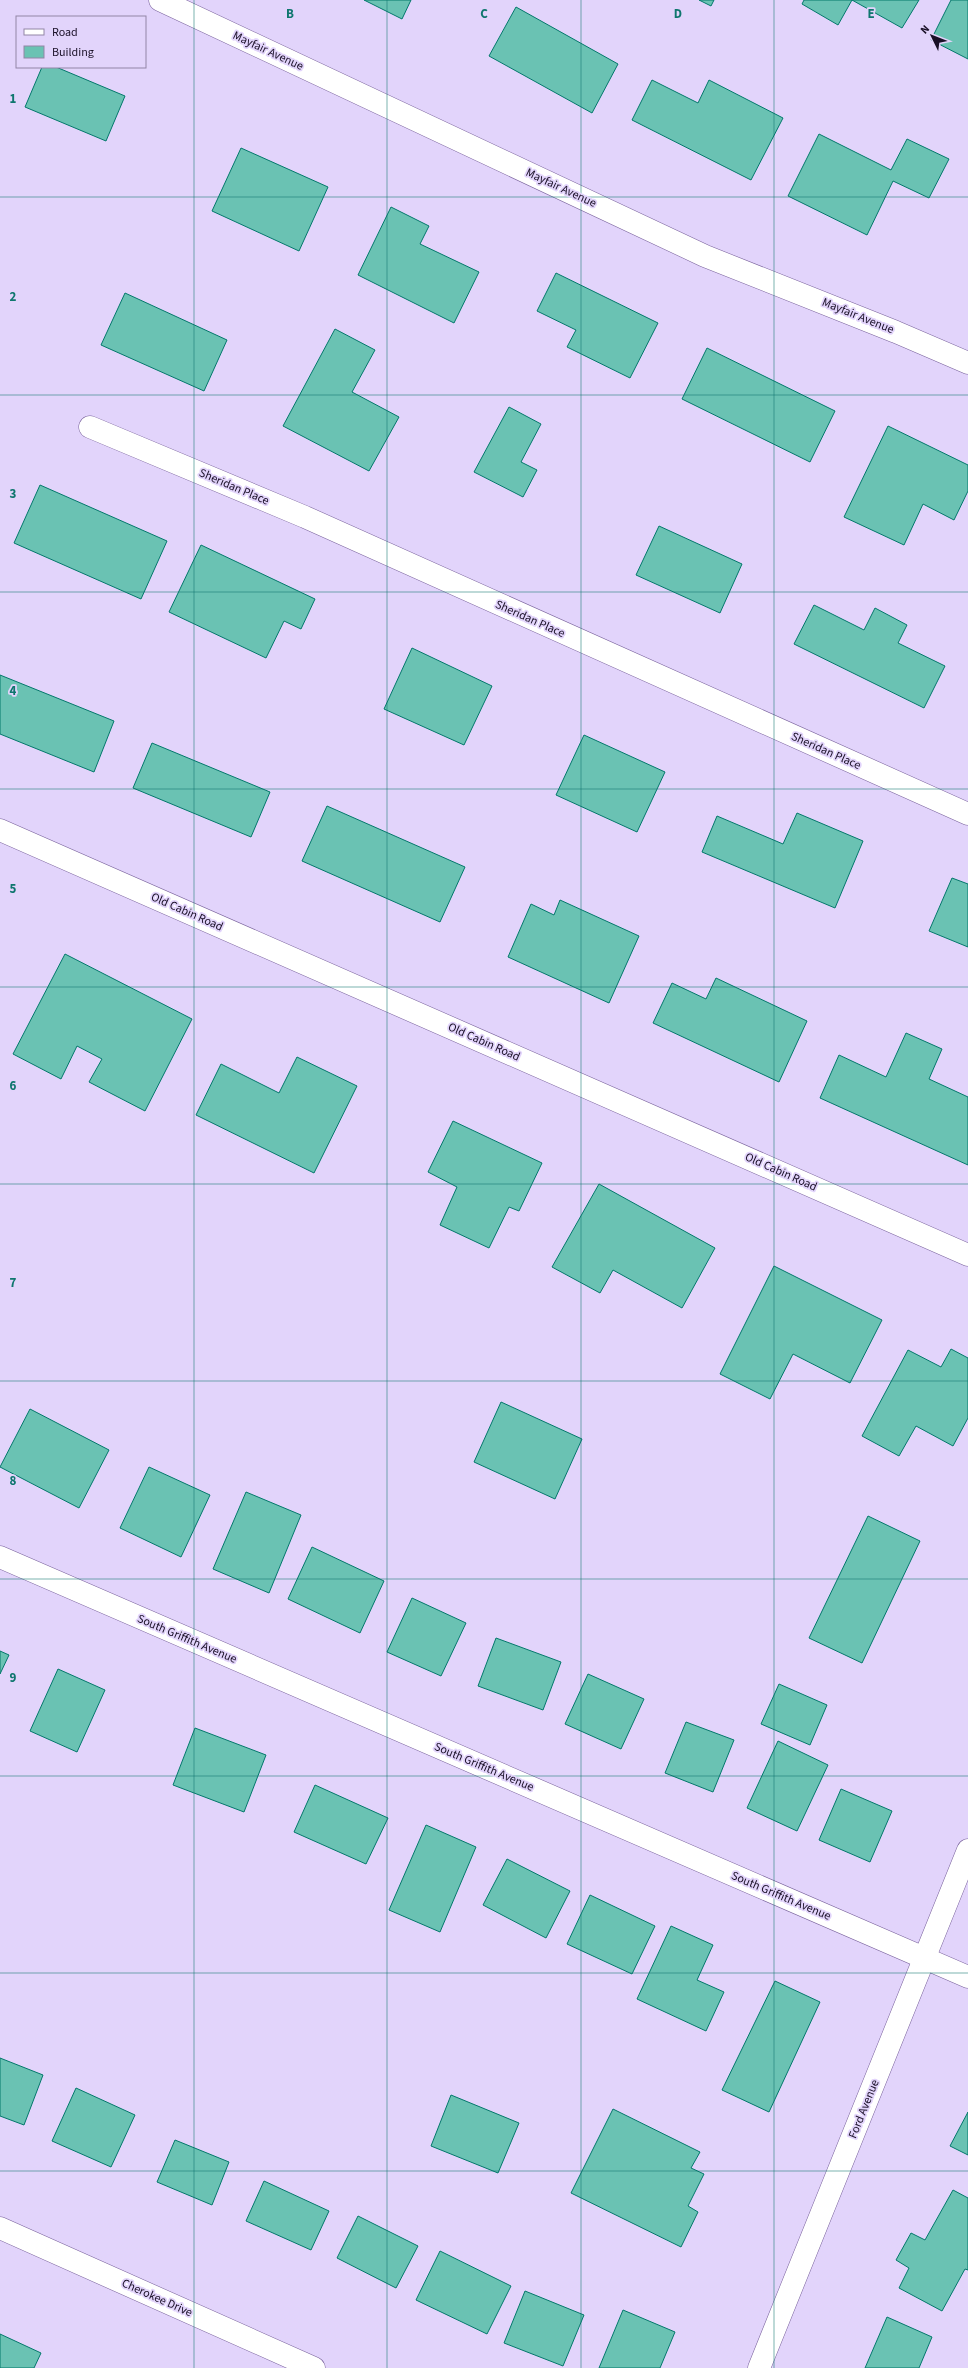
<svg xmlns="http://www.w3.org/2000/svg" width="968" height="2368" viewBox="0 0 968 2368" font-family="'Source Sans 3',sans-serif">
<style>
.building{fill:#6ac2b3;stroke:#03786b}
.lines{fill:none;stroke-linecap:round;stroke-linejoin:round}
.street-casing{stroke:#79629c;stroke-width:23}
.secondary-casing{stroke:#79629c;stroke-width:23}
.street{stroke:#fff;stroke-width:22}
.secondary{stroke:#fff;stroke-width:22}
.grid{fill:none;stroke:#0f766e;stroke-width:1;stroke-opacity:0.55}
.labels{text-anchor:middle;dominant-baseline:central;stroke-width:3.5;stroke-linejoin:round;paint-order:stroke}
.street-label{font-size:12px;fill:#190f26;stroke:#e2d4fb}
.grid-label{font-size:13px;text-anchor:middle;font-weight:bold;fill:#0f766e;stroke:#e2d4fb;stroke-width:3.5;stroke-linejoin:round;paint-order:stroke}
</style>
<rect width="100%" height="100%" fill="#e2d4fb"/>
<path class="building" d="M 364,0 L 411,0 L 402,19 Z
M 699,0 L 714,0 L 711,6 Z
M 804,0 L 919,0 L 902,28 L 852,0 L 838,25 L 802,4 Z
M 951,0 L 968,0 L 968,59 L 931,40 Z
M 516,7 L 618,64 L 592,113 L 489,56 Z
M 42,67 L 56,67 L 125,96 L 106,141 L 25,107 Z
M 652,80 L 698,103 L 709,80 L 783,118 L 751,180 L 632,120 Z
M 819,134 L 891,170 L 907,139 L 949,159 L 929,198 L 893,181 L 867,235 L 788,196 Z
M 241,148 L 328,187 L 299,251 L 212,211 Z
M 391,207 L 429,226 L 420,244 L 479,272 L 454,323 L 358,275 Z
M 556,273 L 658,323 L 630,378 L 567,347 L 576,330 L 537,311 Z
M 125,293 L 227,340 L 204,391 L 101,345 Z
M 335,329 L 375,350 L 352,392 L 399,417 L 369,471 L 283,426 Z
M 707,348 L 835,411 L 810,462 L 682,399 Z
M 509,407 L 541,424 L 521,462 L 537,470 L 523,497 L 474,472 Z
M 888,426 L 968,465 L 968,491 L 954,520 L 923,504 L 904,545 L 844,517 Z
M 40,485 L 167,541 L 141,599 L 14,543 Z
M 659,526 L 742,564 L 720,613 L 636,575 Z
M 201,545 L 315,599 L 301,629 L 284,621 L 266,658 L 169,612 Z
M 814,605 L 864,630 L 875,608 L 907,625 L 898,643 L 945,666 L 924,708 L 794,644 Z
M 412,648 L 492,686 L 464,745 L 384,709 Z
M 0,675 L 114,721 L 94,772 L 0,734 Z
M 584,735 L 665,772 L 637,832 L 556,795 Z
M 152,743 L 270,792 L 251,837 L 133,788 Z
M 327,806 L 465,867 L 440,922 L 302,861 Z
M 797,813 L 863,841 L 835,908 L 702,852 L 717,816 L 783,844 Z
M 952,878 L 968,884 L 968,947 L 929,931 Z
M 560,900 L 639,936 L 609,1003 L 508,957 L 531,904 L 554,915 Z
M 65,954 L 192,1019 L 145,1111 L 89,1082 L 102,1059 L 77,1046 L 61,1079 L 13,1054 Z
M 716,978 L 807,1021 L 779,1082 L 653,1023 L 672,983 L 706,999 Z
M 906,1033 L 942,1049 L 929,1079 L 968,1097 L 968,1165 L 820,1098 L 839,1055 L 886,1077 Z
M 297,1057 L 357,1086 L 314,1173 L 196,1115 L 221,1064 L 279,1093 Z
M 453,1121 L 542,1163 L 519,1211 L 509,1207 L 489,1248 L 440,1225 L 457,1187 L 428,1172 Z
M 599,1184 L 715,1248 L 682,1308 L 613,1270 L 600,1293 L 552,1267 Z
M 774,1266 L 882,1320 L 850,1383 L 793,1354 L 770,1399 L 720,1374 Z
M 951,1349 L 968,1358 L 968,1418 L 953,1446 L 916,1426 L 899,1456 L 862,1436 L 908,1350 L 941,1367 Z
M 501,1402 L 582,1439 L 555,1499 L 474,1462 Z
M 30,1409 L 109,1450 L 79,1508 L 0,1467 Z
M 149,1467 L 210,1495 L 181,1557 L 120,1528 Z
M 246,1492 L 301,1515 L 269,1593 L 213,1569 Z
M 868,1516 L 920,1541 L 862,1663 L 809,1638 Z
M 312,1547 L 384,1581 L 360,1633 L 288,1599 Z
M 412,1598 L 466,1623 L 441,1676 L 387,1652 Z
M 496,1638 L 561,1662 L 543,1710 L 478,1686 Z
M 0,1651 L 9,1655 L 0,1674 Z
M 58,1669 L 105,1690 L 77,1752 L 30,1731 Z
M 588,1674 L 644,1699 L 621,1749 L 565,1724 Z
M 779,1684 L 827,1705 L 810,1745 L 761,1724 Z
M 686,1722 L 734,1740 L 713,1792 L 665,1773 Z
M 195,1728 L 266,1755 L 244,1812 L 173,1785 Z
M 778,1741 L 828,1765 L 797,1831 L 747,1808 Z
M 315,1785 L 388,1818 L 366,1864 L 294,1832 Z
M 841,1789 L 892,1811 L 870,1862 L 819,1840 Z
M 426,1825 L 476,1847 L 440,1932 L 389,1910 Z
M 507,1859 L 570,1891 L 546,1938 L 483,1905 Z
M 590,1895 L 655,1926 L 632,1974 L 567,1944 Z
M 671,1926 L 713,1945 L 697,1980 L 724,1992 L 706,2031 L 637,1999 Z
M 775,1981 L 820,2002 L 769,2112 L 722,2090 Z
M 0,2058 L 43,2075 L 24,2125 L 0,2116 Z
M 76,2088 L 135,2115 L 111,2167 L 52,2141 Z
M 451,2095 L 519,2123 L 498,2173 L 431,2146 Z
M 613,2109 L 700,2152 L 691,2168 L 704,2174 L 688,2206 L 698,2212 L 681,2247 L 571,2193 Z
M 968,2112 L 968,2155 L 950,2146 Z
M 175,2140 L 229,2162 L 212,2205 L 157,2182 Z
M 264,2181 L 329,2211 L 311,2250 L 246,2221 Z
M 953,2190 L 968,2198 L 968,2270 L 965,2269 L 942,2311 L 899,2288 L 909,2268 L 896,2260 L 911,2233 L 925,2240 Z
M 358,2216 L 418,2246 L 396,2288 L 337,2258 Z
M 440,2251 L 511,2286 L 487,2334 L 416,2300 Z
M 525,2291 L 584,2315 L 563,2366 L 504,2343 Z
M 623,2310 L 675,2332 L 660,2368 L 599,2368 Z
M 887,2317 L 932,2337 L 919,2368 L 865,2368 Z
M 0,2334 L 41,2353 L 34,2368 L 0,2368 Z"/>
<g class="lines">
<g class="street-casing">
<path id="street" d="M 160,0 L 705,256 L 896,332 L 968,363
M 90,427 L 305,517 L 968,814
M 0,830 L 968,1255
M 0,1557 L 968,1977
M 0,2228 L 314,2368"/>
</g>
<g class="secondary-casing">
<path id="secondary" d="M 759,2368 L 968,1850"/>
</g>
<use href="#street" class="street"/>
<use href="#secondary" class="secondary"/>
</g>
<path class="grid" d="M 194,0 L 194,2368M 387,0 L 387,2368M 581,0 L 581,2368M 774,0 L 774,2368M 0,197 L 968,197M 0,395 L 968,395M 0,592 L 968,592M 0,789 L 968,789M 0,987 L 968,987M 0,1184 L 968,1184M 0,1381 L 968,1381M 0,1579 L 968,1579M 0,1776 L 968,1776M 0,1973 L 968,1973M 0,2171 L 968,2171"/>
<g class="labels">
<g class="street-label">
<text transform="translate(268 51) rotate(25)">Mayfair Avenue</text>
<text transform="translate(561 188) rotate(25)">Mayfair Avenue</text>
<text transform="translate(858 316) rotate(22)">Mayfair Avenue</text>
<text transform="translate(234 487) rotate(23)">Sheridan Place</text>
<text transform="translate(530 619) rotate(24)">Sheridan Place</text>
<text transform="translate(826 751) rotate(24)">Sheridan Place</text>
<text transform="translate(187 912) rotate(24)">Old Cabin Road</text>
<text transform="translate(484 1042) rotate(24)">Old Cabin Road</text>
<text transform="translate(781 1172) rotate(24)">Old Cabin Road</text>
<text transform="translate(187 1639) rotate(23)">South Griffith Avenue</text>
<text transform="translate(484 1767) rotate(23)">South Griffith Avenue</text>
<text transform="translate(781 1896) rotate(23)">South Griffith Avenue</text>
<text transform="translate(864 2109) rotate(-68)">Ford Avenue</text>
<text transform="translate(157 2298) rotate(24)">Cherokee Drive</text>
</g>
</g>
<g class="grid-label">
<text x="290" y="18">B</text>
<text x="484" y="18">C</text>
<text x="678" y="18">D</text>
<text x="871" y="18">E</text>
<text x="13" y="103">1</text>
<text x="13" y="301">2</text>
<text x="13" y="498">3</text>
<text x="13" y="695">4</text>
<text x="13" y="893">5</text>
<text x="13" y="1090">6</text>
<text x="13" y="1287">7</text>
<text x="13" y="1485">8</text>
<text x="13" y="1682">9</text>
</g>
<rect x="16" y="16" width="130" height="52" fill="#e2d4fb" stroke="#9285a6"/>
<rect x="24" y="29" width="20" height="6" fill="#ffffff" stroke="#9285a6"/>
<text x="52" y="36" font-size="12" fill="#190f26">Road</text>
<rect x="24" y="46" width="20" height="12" fill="#6ac2b3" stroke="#9285a6"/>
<text x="52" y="56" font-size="12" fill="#190f26">Building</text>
<g transform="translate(932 36) rotate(313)" stroke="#e2d4fb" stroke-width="3" paint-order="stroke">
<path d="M0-3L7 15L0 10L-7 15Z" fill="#190f26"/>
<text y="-6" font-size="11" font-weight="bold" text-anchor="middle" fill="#190f26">N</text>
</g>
</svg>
